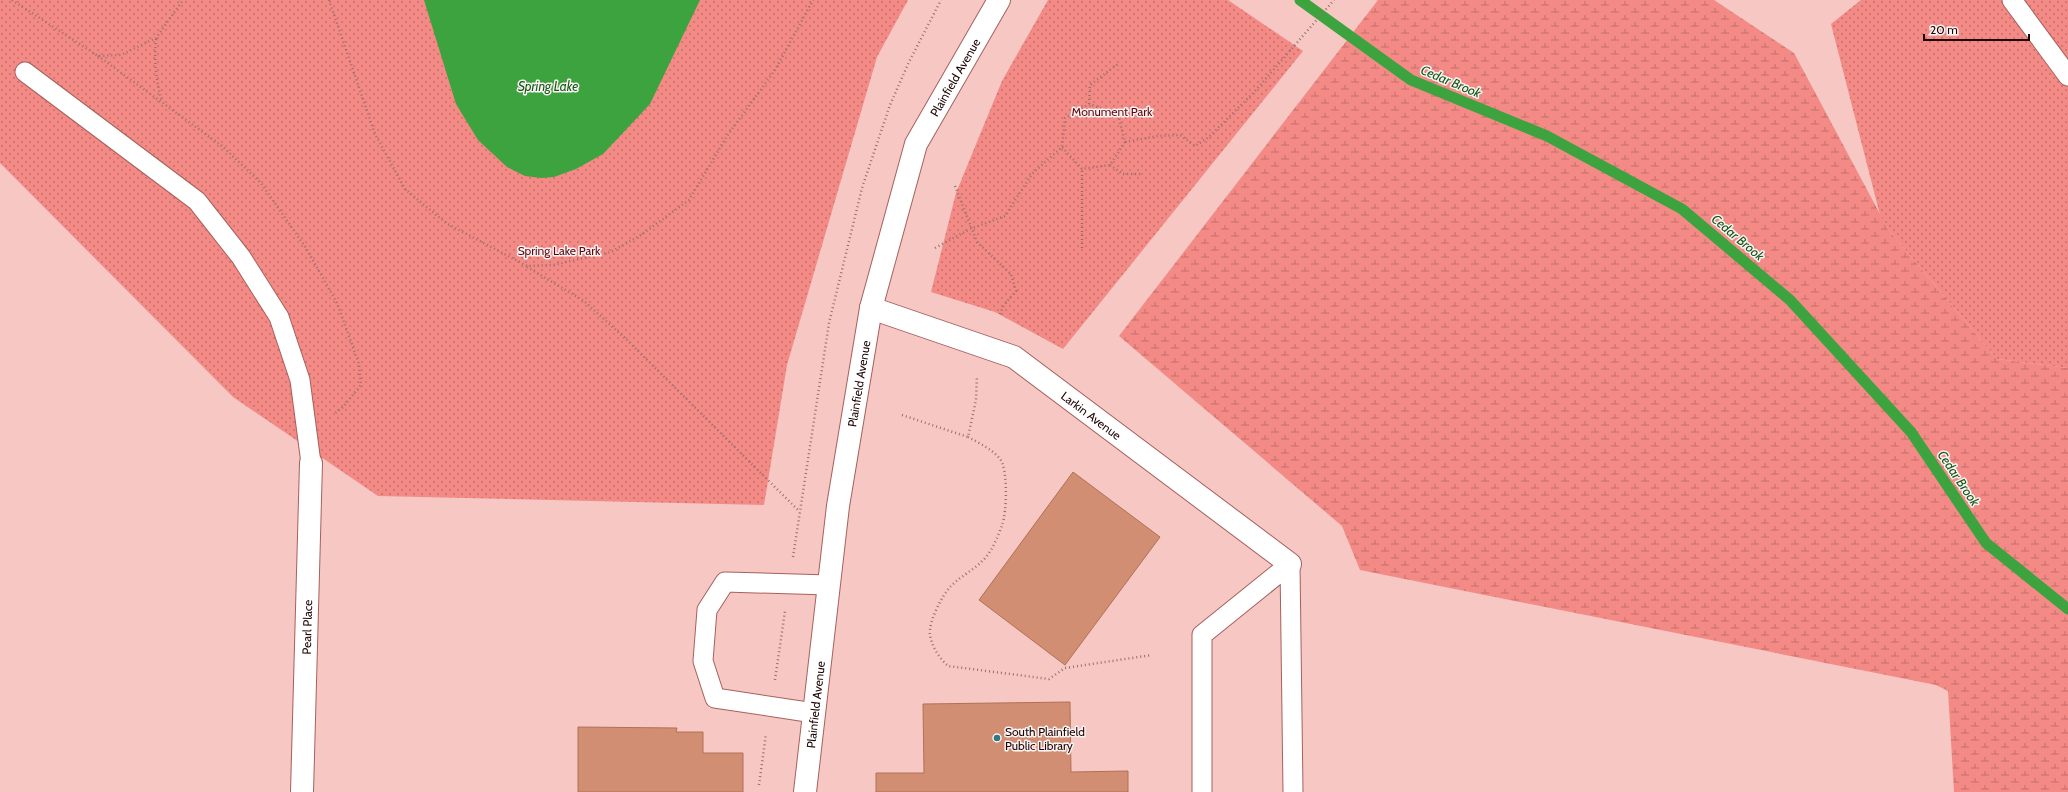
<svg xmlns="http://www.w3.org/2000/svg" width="2068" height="792" viewBox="0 0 2068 792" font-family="Cabin,sans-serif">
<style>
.wetland{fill:url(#wetland-marsh)}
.park{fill:url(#park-dots)}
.water{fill:#3ca33f}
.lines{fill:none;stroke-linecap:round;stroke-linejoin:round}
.stream{stroke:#3ca33f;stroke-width:11}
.building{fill:#d18e72;stroke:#b17155}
.lane-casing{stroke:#a6615d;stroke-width:21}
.street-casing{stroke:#a6615d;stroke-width:24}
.secondary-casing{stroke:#a6615d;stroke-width:24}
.path{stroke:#95706e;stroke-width:2.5;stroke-dasharray:1 3;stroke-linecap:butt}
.lane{stroke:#fff;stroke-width:19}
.street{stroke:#fff;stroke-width:22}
.secondary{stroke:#fff;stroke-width:22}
.poi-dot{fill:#307980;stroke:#fbf3f2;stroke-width:1.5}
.labels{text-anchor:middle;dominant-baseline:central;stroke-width:3;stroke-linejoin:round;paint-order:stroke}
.street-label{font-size:12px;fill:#1e0505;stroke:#fbf3f2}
.park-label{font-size:12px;fill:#5e060f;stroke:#fbf3f2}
.poi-label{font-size:12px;fill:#1e0505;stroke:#fbf3f2;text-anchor:start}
.water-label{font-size:13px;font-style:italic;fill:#115816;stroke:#fbf3f2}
</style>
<defs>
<pattern id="wetland-marsh" width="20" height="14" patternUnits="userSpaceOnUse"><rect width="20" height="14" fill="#f48a85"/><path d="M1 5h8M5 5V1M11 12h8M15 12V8" fill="none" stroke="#c56f6b"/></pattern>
<pattern id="park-dots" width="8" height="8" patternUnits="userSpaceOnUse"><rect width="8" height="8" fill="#f48a85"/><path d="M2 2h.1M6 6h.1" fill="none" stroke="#c56f6b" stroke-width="1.8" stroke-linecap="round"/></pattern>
</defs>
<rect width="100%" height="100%" fill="#f6c7c3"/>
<path class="wetland" d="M 1378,0 L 1714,0 L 1794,53 L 1888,229 L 1997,359 L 2068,368 L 2068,792 L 1954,792 L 1948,691 L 1936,685 L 1360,570 L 1342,526 L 1119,336 Z"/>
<path class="park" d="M 0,0 L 908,0 L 877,57 L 787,365 L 764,505 L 378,496 L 233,397 L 0,163 Z
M 1048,0 L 1228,0 L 1303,51 L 1063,349 L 995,312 L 931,292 L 956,193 L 1002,81 Z
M 1861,0 L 2068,0 L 2068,368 L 1997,359 L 1888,229 L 1880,215 L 1831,24 Z"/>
<path class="water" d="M 424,0 L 700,0 L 650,104 L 603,154 L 576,169 L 554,177 L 541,178 L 525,176 L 507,167 L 478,140 L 456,104 Z"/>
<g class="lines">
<path class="stream" d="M 1300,0 L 1411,80 L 1547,136 L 1682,209 L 1790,300 L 1911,432 L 1986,543 L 2068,609"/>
</g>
<path class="building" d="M 1073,472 L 1160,537 L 1065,665 L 979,600 Z
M 1070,702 L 1071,772 L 1128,771 L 1128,792 L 876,792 L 876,773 L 924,773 L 923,704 Z
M 578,727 L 677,728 L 676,732 L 703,732 L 703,753 L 743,753 L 743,792 L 578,792 Z"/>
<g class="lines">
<g class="lane-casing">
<path id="lane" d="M 2012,0 L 2068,76
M 25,72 L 197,201 L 241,257 L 279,317 L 300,380 L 311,463
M 814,713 L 715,698 L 703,661 L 707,610 L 725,582 L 829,585
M 1202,792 L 1202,635 L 1290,564 L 1293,792"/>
</g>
<g class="street-casing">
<g id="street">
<path id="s1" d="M 871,308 L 1014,357 L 1290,564"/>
<path id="s2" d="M 302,792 L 311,463"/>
</g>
</g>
<g class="secondary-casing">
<g id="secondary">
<path id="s3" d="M 805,792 L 838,506 L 871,308 L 916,144 L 999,0"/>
</g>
</g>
<path class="path" d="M 12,0 L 98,56 L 121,55 L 156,38 L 183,0
M 329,0 L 375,134 L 405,189 L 446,223 L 527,266 L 553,265 L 611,252 L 641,235 L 689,200 L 727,136 L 775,70 L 813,0
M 156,39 C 154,62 156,80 162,102
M 98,56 L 222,146 L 261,183 L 306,248 L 337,303 L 359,364 L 361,385 L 342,408 L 334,414
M 1089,104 L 1090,85 L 1118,64
M 1125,142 L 1158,136 L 1180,135 L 1195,146 L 1209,137 L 1256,90 L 1334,0
M 1110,165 L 1123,174 L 1141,174
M 955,186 L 977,242 L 1011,274 L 1016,291 L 1004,305 L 999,316
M 935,248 L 970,229 L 1005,216 L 1032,174 L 1062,147 L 1065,118 L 1089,104 L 1118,114 L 1125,142 L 1110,165 L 1082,169 L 1062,147
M 1082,248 L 1082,169
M 527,267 L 584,301 L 627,340 L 799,511
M 902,415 L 968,437 L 976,400 L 977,376
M 968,437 C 979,443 992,449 1000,459 C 1008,468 1007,513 1002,525 C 999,534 993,549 986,557 C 976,569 962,575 951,586 C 942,595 928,623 930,635 C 932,647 940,659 948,666 L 1049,679 L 1065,668 L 1152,655
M 793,557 L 829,323 L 862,188 L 890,105 L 908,64 L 941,0
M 775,680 L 785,611
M 759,785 L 766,734"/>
<use href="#lane" class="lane"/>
<use href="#street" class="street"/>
<use href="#secondary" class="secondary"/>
</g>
<circle class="poi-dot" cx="997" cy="738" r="4"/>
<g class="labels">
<g class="street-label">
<text stroke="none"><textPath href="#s3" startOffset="736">Plainfield Avenue</textPath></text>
<text stroke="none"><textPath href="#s3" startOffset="412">Plainfield Avenue</textPath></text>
<text stroke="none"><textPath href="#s1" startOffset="248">Larkin Avenue</textPath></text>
<text stroke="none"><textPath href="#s2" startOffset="165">Pearl Place</textPath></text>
<text stroke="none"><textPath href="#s3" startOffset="88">Plainfield Avenue</textPath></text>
</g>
<g class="park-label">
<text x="1112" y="111">Monument Park</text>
<text x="559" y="250">Spring Lake Park</text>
</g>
<g class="poi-label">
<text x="1005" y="731">South Plainfield<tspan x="1005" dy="14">Public Library</tspan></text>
</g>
<g class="water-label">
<text transform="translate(1451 81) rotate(23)">Cedar Brook</text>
<text x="548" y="86">Spring Lake</text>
<text transform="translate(1738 237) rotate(40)">Cedar Brook</text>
<text transform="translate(1959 478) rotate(56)">Cedar Brook</text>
</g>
</g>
<path d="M1924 34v6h105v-6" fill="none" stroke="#1e0505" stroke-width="2"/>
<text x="1930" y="34" font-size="12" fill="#1e0505" stroke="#fbf3f2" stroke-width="3" paint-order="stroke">20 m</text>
</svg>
